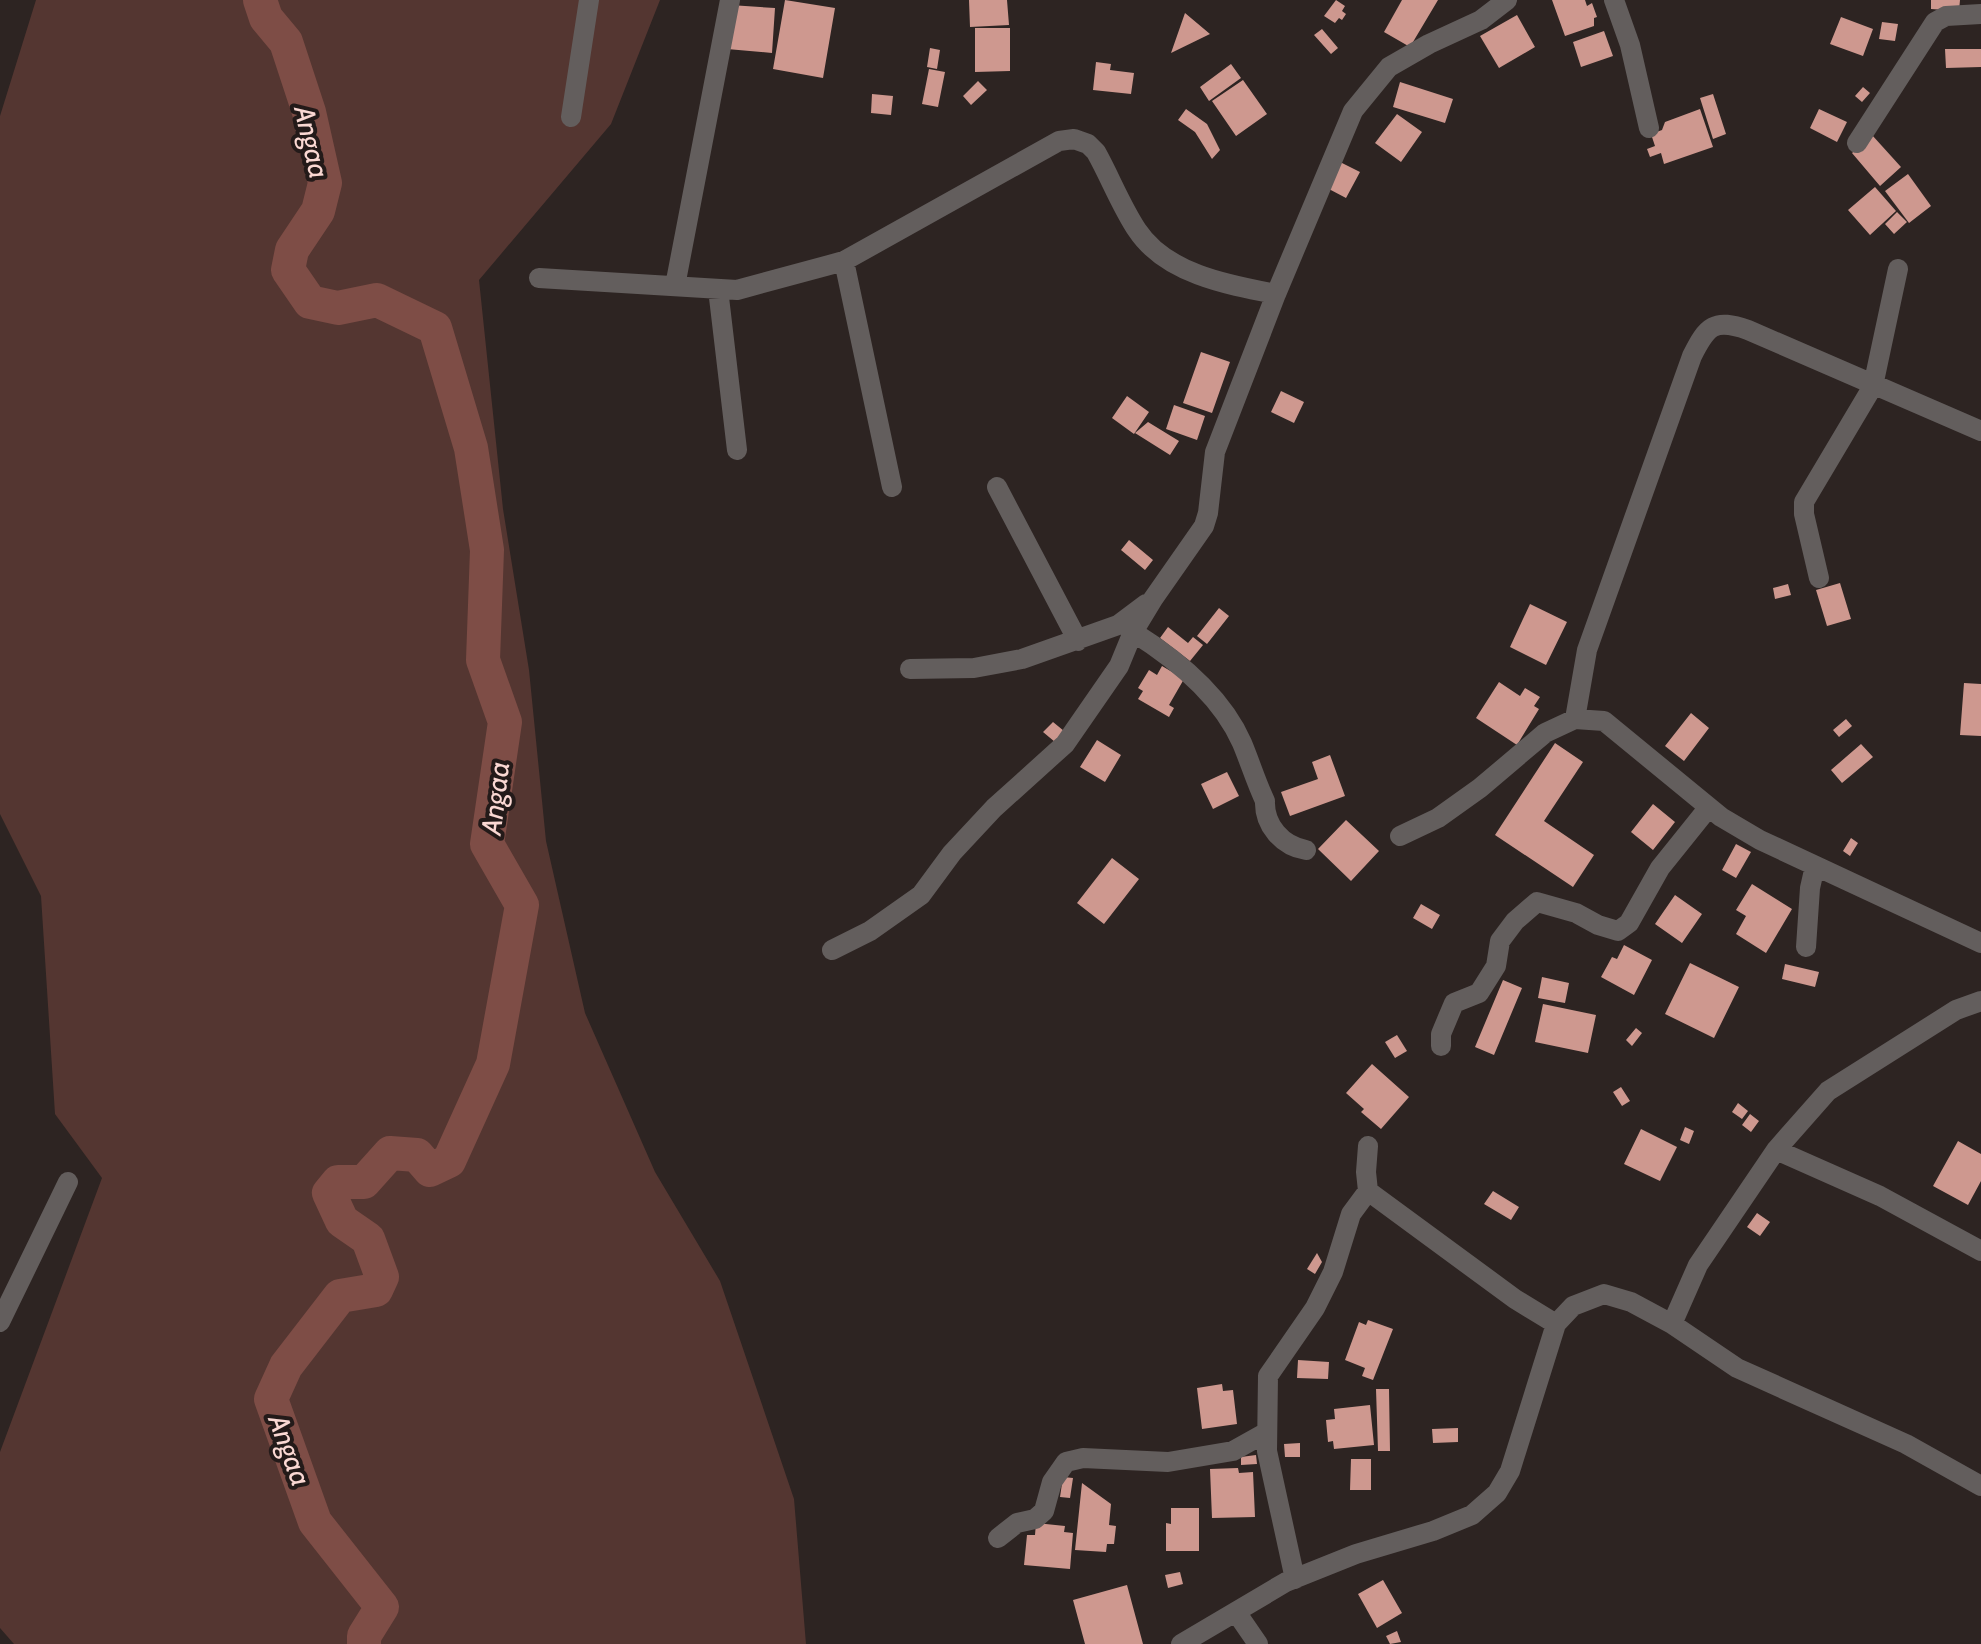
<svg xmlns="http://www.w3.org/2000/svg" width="1981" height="1644" viewBox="0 0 1981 1644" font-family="Cabin,sans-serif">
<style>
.green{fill:#543631}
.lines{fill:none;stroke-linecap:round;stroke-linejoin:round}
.river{stroke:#7e4d46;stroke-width:34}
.building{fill:#ce988f}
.minor{stroke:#635e5d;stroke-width:20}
.labels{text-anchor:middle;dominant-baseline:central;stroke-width:8;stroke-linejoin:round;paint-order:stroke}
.water-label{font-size:28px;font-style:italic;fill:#fad8d3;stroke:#231a19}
</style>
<rect width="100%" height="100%" fill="#2d2422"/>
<path class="green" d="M 36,0 L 660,0 L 611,124 L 479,280 L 503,509 L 529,670 L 546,841 L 585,1013 L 655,1172 L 720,1281 L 794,1499 L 806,1644 L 14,1644 L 0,1628 L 0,1452 L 102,1178 L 55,1114 L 41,896 L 0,814 L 0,116 Z"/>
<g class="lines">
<path class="river" d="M 260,0 L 266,18 L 286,42 L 309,112 L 325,183 L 318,211 L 292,250 L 288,270 L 310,302 L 338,308 L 377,300 L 435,328 L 471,448 L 487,550 L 483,660 L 505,722 L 487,844 L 522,905 L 493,1064 L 449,1161 L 430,1170 L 417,1155 L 390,1153 L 364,1182 L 338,1182 L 329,1193 L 342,1221 L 368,1239 L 382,1277 L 376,1290 L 340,1296 L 286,1366 L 271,1399 L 315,1522 L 382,1607 L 364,1636 L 364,1644"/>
</g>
<path class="building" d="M 785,0 L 835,8 L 823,78 L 773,69 Z
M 969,0 L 1007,0 L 1009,25 L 970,27 Z
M 1336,0 L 1345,6 L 1342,11 L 1346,14 L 1342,20 L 1339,18 L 1335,23 L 1324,16 Z
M 1402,0 L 1438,0 L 1410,47 L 1384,32 Z
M 1552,0 L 1585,0 L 1587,6 L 1592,3 L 1597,17 L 1594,18 L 1594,26 L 1565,36 Z
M 1931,0 L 1960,0 L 1959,11 L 1931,9 Z
M 730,5 L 775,8 L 772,53 L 727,49 Z
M 1185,13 L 1210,34 L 1171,53 Z
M 1517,15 L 1535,47 L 1499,68 L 1480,36 Z
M 1841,17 L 1873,29 L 1863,56 L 1830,44 Z
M 1882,22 L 1898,24 L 1895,41 L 1879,39 Z
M 975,28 L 1010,28 L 1010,71 L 975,72 Z
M 1322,29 L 1338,48 L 1331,54 L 1314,35 Z
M 1604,31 L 1613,56 L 1581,67 L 1573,42 Z
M 930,48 L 940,50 L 937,69 L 927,67 Z
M 1945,49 L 1981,49 L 1981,67 L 1946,68 Z
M 1096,62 L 1111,64 L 1110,70 L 1134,73 L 1131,94 L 1093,90 Z
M 1231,64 L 1241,78 L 1209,101 L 1200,87 Z
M 929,69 L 945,72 L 938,107 L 922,104 Z
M 1243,80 L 1267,114 L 1236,136 L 1212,101 Z
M 978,81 L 987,90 L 971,105 L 963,96 Z
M 1400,82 L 1453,99 L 1445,123 L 1393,107 Z
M 1863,87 L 1870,93 L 1862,102 L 1855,96 Z
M 872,94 L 893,96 L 891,115 L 871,113 Z
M 1713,94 L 1726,134 L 1713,139 L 1700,98 Z
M 1186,109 L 1207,124 L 1220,150 L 1212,159 L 1195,132 L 1178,120 Z
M 1700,109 L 1713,147 L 1664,164 L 1661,153 L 1650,157 L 1647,149 L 1655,146 L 1651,134 L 1662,130 L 1665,122 Z
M 1819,109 L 1847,122 L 1837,142 L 1810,128 Z
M 1397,114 L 1422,132 L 1401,162 L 1375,143 Z
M 1872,135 L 1901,167 L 1880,186 L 1852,153 Z
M 1340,162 L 1360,172 L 1346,198 L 1327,188 Z
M 1908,174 L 1931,206 L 1909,223 L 1885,191 Z
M 1875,187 L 1896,211 L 1870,235 L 1848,210 Z
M 1897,212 L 1907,222 L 1894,234 L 1885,224 Z
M 1201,352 L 1230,362 L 1212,413 L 1183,403 Z
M 1281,391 L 1304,402 L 1294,423 L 1271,412 Z
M 1127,396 L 1149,412 L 1134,434 L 1112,418 Z
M 1174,405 L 1205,416 L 1197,440 L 1166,429 Z
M 1148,422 L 1179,441 L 1170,455 L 1135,433 Z
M 1129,540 L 1153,560 L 1145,570 L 1121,550 Z
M 1840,583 L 1851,619 L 1827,626 L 1816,590 Z
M 1788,584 L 1791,595 L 1775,599 L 1773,588 Z
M 1530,604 L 1567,622 L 1546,665 L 1510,647 Z
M 1219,608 L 1229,616 L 1207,644 L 1197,636 Z
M 1168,627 L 1188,643 L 1193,637 L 1203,645 L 1190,661 L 1160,638 Z
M 1162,666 L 1184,679 L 1169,705 L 1174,708 L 1169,717 L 1138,699 L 1143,691 L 1138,688 L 1149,670 L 1157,675 Z
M 1499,682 L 1520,696 L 1525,688 L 1540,697 L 1534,706 L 1539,709 L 1517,745 L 1476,718 Z
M 1964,683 L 1981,684 L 1981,736 L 1960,735 Z
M 1691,713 L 1709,728 L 1684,761 L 1665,746 Z
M 1846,719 L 1852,726 L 1839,737 L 1833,730 Z
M 1053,722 L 1064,731 L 1055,742 L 1043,732 Z
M 1097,740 L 1121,755 L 1105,782 L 1080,767 Z
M 1555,743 L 1583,762 L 1544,821 L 1594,855 L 1573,887 L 1495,835 Z
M 1861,744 L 1873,757 L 1842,783 L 1831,770 Z
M 1330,755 L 1345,796 L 1290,816 L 1281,792 L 1318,779 L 1312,762 Z
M 1227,772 L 1239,796 L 1213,809 L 1201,784 Z
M 1653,804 L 1675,822 L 1653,850 L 1631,832 Z
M 1346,820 L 1379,851 L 1351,881 L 1318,849 Z
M 1851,838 L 1858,843 L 1850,856 L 1843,851 Z
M 1736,844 L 1751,852 L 1736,878 L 1722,870 Z
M 1112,858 L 1139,879 L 1104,924 L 1077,903 Z
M 1752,884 L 1792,909 L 1766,953 L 1736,934 L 1746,916 L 1736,910 Z
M 1675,895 L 1702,914 L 1682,943 L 1655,924 Z
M 1421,904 L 1440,915 L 1432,929 L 1413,918 Z
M 1624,945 L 1652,960 L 1634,995 L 1601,977 L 1612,957 L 1617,959 Z
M 1690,963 L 1739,987 L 1714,1038 L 1665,1014 Z
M 1785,964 L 1819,972 L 1815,987 L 1782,979 Z
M 1542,977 L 1569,983 L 1565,1003 L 1538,998 Z
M 1503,980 L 1522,988 L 1494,1055 L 1475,1047 Z
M 1543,1004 L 1596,1015 L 1588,1053 L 1535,1042 Z
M 1636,1028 L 1642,1033 L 1632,1046 L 1626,1040 Z
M 1397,1035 L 1407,1051 L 1395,1058 L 1385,1042 Z
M 1372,1064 L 1409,1097 L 1381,1129 L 1361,1112 L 1364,1109 L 1346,1093 Z
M 1621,1087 L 1630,1101 L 1622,1106 L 1613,1092 Z
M 1738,1103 L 1748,1111 L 1742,1119 L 1732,1112 Z
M 1750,1114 L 1759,1121 L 1751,1132 L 1742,1125 Z
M 1685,1127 L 1694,1131 L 1689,1144 L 1680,1140 Z
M 1641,1129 L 1677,1147 L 1660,1181 L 1624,1164 Z
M 1958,1141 L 1981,1154 L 1981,1181 L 1968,1205 L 1933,1186 Z
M 1493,1191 L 1519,1207 L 1511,1220 L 1484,1204 Z
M 1757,1213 L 1770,1222 L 1760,1236 L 1747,1227 Z
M 1317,1253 L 1322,1262 L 1315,1274 L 1307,1269 Z
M 1368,1320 L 1393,1329 L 1373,1380 L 1362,1376 L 1365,1368 L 1345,1360 L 1359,1322 L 1366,1325 Z
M 1298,1360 L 1329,1362 L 1328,1379 L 1297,1378 Z
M 1222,1384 L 1223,1391 L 1233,1390 L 1237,1424 L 1202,1429 L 1197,1388 Z
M 1376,1389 L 1389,1389 L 1390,1451 L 1378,1451 Z
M 1370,1405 L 1374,1445 L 1334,1449 L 1333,1441 L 1328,1442 L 1326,1420 L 1335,1419 L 1334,1409 Z
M 1458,1428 L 1458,1442 L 1433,1443 L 1432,1429 Z
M 1300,1443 L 1300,1457 L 1285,1457 L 1284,1444 Z
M 1256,1455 L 1257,1464 L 1241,1465 L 1241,1457 Z
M 1351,1459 L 1371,1459 L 1371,1490 L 1350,1490 Z
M 1238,1468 L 1239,1473 L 1253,1472 L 1255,1517 L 1212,1518 L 1210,1469 Z
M 1063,1477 L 1073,1478 L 1070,1498 L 1060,1497 Z
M 1082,1483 L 1111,1504 L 1109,1525 L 1116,1526 L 1114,1544 L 1107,1544 L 1106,1552 L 1075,1550 Z
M 1171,1508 L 1199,1508 L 1199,1551 L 1166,1551 L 1166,1523 L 1171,1524 Z
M 1036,1523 L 1065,1526 L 1064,1532 L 1073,1533 L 1070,1569 L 1024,1565 L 1027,1535 L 1035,1535 Z
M 1180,1572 L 1183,1584 L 1168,1588 L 1165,1575 Z
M 1383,1580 L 1402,1613 L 1377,1628 L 1358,1594 Z
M 1127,1585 L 1143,1644 L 1085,1644 L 1073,1600 Z
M 1397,1631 L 1401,1642 L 1390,1644 L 1386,1636 Z"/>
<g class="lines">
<path class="minor" d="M 1614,0 L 1630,45 L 1649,128
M 571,117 L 589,0
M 1857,143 L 1935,22 L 1946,16 L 1981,14
M 844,261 L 892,487
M 539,278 L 737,290 L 844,261 L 1059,141 L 1074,139 L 1088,144 L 1096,152 C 1110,177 1121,206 1137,230 C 1166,274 1228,285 1276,294
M 675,286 L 730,0
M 718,289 L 737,450
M 997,487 L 1078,641
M 1819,578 L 1804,514 L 1804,502 L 1873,386 L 1898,269
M 1133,632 C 1176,659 1221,695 1242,743 C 1250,762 1256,782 1265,801 C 1264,825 1282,846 1306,850
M 910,669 L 974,668 L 1022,659 L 1118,625 L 1146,604
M 1575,719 L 1587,650 L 1692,356 C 1707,326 1714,318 1748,330 L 1981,431
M 1400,836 L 1438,818 L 1480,788 L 1545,733 L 1575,719 L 1604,721 L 1721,817 L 1760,840 L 1981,943
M 1806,947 L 1810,888 L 1815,866
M 832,950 L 870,931 L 921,895 L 952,853 L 994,808 L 1065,744 L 1119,666 L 1133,632 L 1153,599 L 1204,526 L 1208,513 L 1215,452 L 1276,294 L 1353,111 L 1389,67 L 1429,44 L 1481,20 L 1507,0
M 1441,1046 L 1441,1034 L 1454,1003 L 1479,993 L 1496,966 L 1500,941 L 1515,921 L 1537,902 L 1576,913 L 1598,925 L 1618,931 L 1629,923 L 1660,868 L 1709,807
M 1368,1146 L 1366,1172 L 1368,1191 L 1515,1299 L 1556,1324
M 1776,1150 L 1880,1196 L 1981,1251
M 0,1322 L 68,1182
M 1672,1324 L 1698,1265 L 1776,1150 L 1828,1091 L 1956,1010 L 1981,1001
M 998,1538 L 1017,1523 L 1035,1519 L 1044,1511 L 1052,1482 L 1066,1462 L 1083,1458 L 1168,1462 L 1233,1451 L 1267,1432
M 1295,1579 L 1267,1451 L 1268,1376 L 1315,1308 L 1333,1272 L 1351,1214 L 1368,1191
M 1236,1612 L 1258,1644
M 1181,1644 L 1286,1582 L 1356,1554 L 1433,1531 L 1472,1515 L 1497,1493 L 1510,1471 L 1556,1324 L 1573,1306 L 1604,1294 L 1631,1302 L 1672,1324 L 1737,1368 L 1906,1444 L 1981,1486"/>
</g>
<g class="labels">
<g class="water-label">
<text transform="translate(312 142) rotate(77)">Angaa</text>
<text transform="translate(495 798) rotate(-83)">Angaa</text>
<text transform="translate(290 1450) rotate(70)">Angaa</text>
</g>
</g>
</svg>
